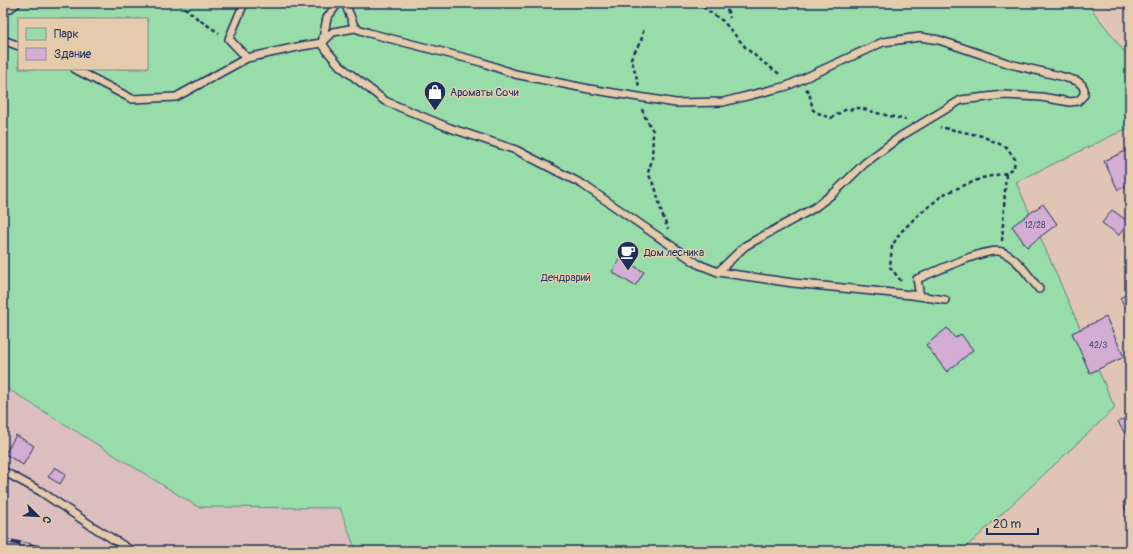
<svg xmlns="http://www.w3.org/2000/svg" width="1133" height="554" viewBox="0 0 1133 554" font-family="Pangolin,sans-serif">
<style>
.built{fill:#ddbebe}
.green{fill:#98dda9;stroke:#5a8684;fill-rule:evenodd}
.building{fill:#d4add4;stroke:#1b2f5e}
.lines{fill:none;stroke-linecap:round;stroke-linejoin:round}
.service-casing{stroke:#1b2f5e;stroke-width:10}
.path{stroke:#1b2f5e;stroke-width:2.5;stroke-dasharray:4 3;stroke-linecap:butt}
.service{stroke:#e4cbac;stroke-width:7}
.rail-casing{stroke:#1b2f5e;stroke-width:4.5}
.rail{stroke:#e4cbac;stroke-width:3;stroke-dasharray:9;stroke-linecap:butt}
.labels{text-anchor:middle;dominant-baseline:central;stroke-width:3;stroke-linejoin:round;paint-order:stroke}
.number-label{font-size:9px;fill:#494e7c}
.poi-label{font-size:11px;fill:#1b2f5e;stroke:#e4cbac;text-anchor:start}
.park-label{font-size:11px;fill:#284066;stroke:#e4cbac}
</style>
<rect width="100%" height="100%" fill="#e1c5b4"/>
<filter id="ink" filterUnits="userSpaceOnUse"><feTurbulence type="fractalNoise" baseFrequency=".025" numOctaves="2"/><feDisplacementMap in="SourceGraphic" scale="8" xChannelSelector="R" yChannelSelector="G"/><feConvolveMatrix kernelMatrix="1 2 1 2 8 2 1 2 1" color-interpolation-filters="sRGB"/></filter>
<g filter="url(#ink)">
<path class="built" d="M 3,386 L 198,507 L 340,508 L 356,551 L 3,551 L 3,543 L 7,532 L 3,531 Z"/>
<path class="green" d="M 3,3 L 1087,3 L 1130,59 L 1130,127 L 1016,182 L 1115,408 L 962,551 L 356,551 L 340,508 L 198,507 L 3,386 ZM 19,19 L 147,19 L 147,69 L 19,69 Z"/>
<path class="building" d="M 1130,149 L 1130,184 L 1118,190 L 1104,161 Z
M 1043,204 L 1057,224 L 1027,247 L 1012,226 Z
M 1112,210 L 1129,222 L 1119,235 L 1102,223 Z
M 621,258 L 644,272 L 635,286 L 612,272 Z
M 1130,292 L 1130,316 L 1120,298 Z
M 1106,317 L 1124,357 L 1090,373 L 1072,333 Z
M 947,328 L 955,338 L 961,334 L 973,350 L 947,372 L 926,345 Z
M 1130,415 L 1130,442 L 1118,422 Z
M 16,435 L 34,446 L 23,465 L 5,454 Z
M 55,467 L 66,474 L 60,484 L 48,477 Z
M 1130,500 L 1130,524 L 1123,502 Z"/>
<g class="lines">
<g class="service-casing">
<path id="service" d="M 244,3 L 229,39 L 247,58
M 345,3 L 355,28
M 3,11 L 9,9 L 17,3
M 3,40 L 19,46
M 322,43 L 333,32 L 355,28 L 369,33 L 481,62 L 515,74 L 589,89 L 676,103 L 723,102 L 787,86 L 883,42 L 920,37 L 939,40 L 1010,64 L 1060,76 L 1077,81 L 1082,85 L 1084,89 L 1084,95 L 1078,101 L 1070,102 L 1041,97 L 1004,95 L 961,100 L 901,136 L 865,163 L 835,192 L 814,208 L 745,246 L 718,272
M 322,43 L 327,18 L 338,3
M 75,69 L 132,99 L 176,97 L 247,58 L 302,46 L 322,43 L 328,52 L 340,66 L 385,101 L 450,128 L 516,150 L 582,184 L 698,264 L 718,272 L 793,283 L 912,295 L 945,300
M 920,296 L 917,279 C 933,273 988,246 1002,252 C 1018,258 1029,277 1039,289
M 3,471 L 40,491 L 92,526 L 132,551"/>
</g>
<path class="path" d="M 179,3 L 198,19 L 219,33
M 697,3 L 723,21 L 747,49 L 764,63 L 781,75
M 725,3 L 730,18
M 639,86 L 631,58 L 641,41 L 644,28
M 806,89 L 809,92 L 813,110 L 822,115 L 831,118 L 845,110 L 860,108 L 877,113 L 906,120
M 642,109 L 644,115 L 653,131 L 652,160 L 648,173 L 656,190 L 662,214 L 668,229
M 1002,241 L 1006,173
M 901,281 L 890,267 L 892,246 L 900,233 L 917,216 L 944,194 L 982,178 L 1006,173 L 1014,167 L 1015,159 L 1006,147 L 982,136 L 940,127"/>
<use href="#service" class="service"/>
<g class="rail-casing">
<path id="rail" d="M 3,540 L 57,551"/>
</g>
<use href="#rail" class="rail"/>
</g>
</g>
<defs>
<g id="shop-pin" transform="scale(1.15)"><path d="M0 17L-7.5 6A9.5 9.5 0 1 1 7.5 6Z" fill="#1b2f5e" stroke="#e4cbac"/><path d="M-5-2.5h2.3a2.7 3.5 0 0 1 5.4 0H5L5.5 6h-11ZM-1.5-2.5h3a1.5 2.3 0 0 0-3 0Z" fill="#fff"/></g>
<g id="cafe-pin" transform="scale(1.15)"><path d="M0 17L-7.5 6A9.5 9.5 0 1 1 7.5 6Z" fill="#1b2f5e" stroke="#e4cbac"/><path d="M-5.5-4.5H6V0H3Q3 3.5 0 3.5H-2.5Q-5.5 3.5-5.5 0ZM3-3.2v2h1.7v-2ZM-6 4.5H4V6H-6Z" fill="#fff"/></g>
</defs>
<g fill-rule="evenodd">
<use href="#shop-pin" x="435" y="92"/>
<use href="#cafe-pin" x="628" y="252"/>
</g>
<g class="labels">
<g class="number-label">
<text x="1035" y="225">12/28</text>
<text x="1098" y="345">42/3</text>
</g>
<g class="poi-label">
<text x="450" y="92">Ароматы Сочи</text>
<text x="644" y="252">Дом лесника</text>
</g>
<g class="park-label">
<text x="566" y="277">Дендрарий</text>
</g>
</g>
<rect width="1133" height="554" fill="none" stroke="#e4cbac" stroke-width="16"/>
<rect x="8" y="8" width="1117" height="538" fill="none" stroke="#1b2f5e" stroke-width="1.5" filter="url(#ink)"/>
<rect x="18" y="18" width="130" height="52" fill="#e4cbac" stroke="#948d8d"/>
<rect x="26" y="28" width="20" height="12" fill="#98dda9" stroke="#948d8d"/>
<text x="54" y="38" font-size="12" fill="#1b2f5e">Парк</text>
<rect x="26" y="48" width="20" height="12" fill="#d4add4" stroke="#948d8d"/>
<text x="54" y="58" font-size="12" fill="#1b2f5e">Здание</text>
<g transform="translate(38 516) rotate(114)" stroke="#e4cbac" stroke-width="3" paint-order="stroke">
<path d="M0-3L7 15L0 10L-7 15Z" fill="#1b2f5e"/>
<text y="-6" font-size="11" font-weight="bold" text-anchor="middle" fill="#1b2f5e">С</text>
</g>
<path d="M987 528v6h51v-6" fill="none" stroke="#1b2f5e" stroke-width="2"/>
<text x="993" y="528" font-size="12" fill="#1b2f5e" stroke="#e4cbac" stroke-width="3" paint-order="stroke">20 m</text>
</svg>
